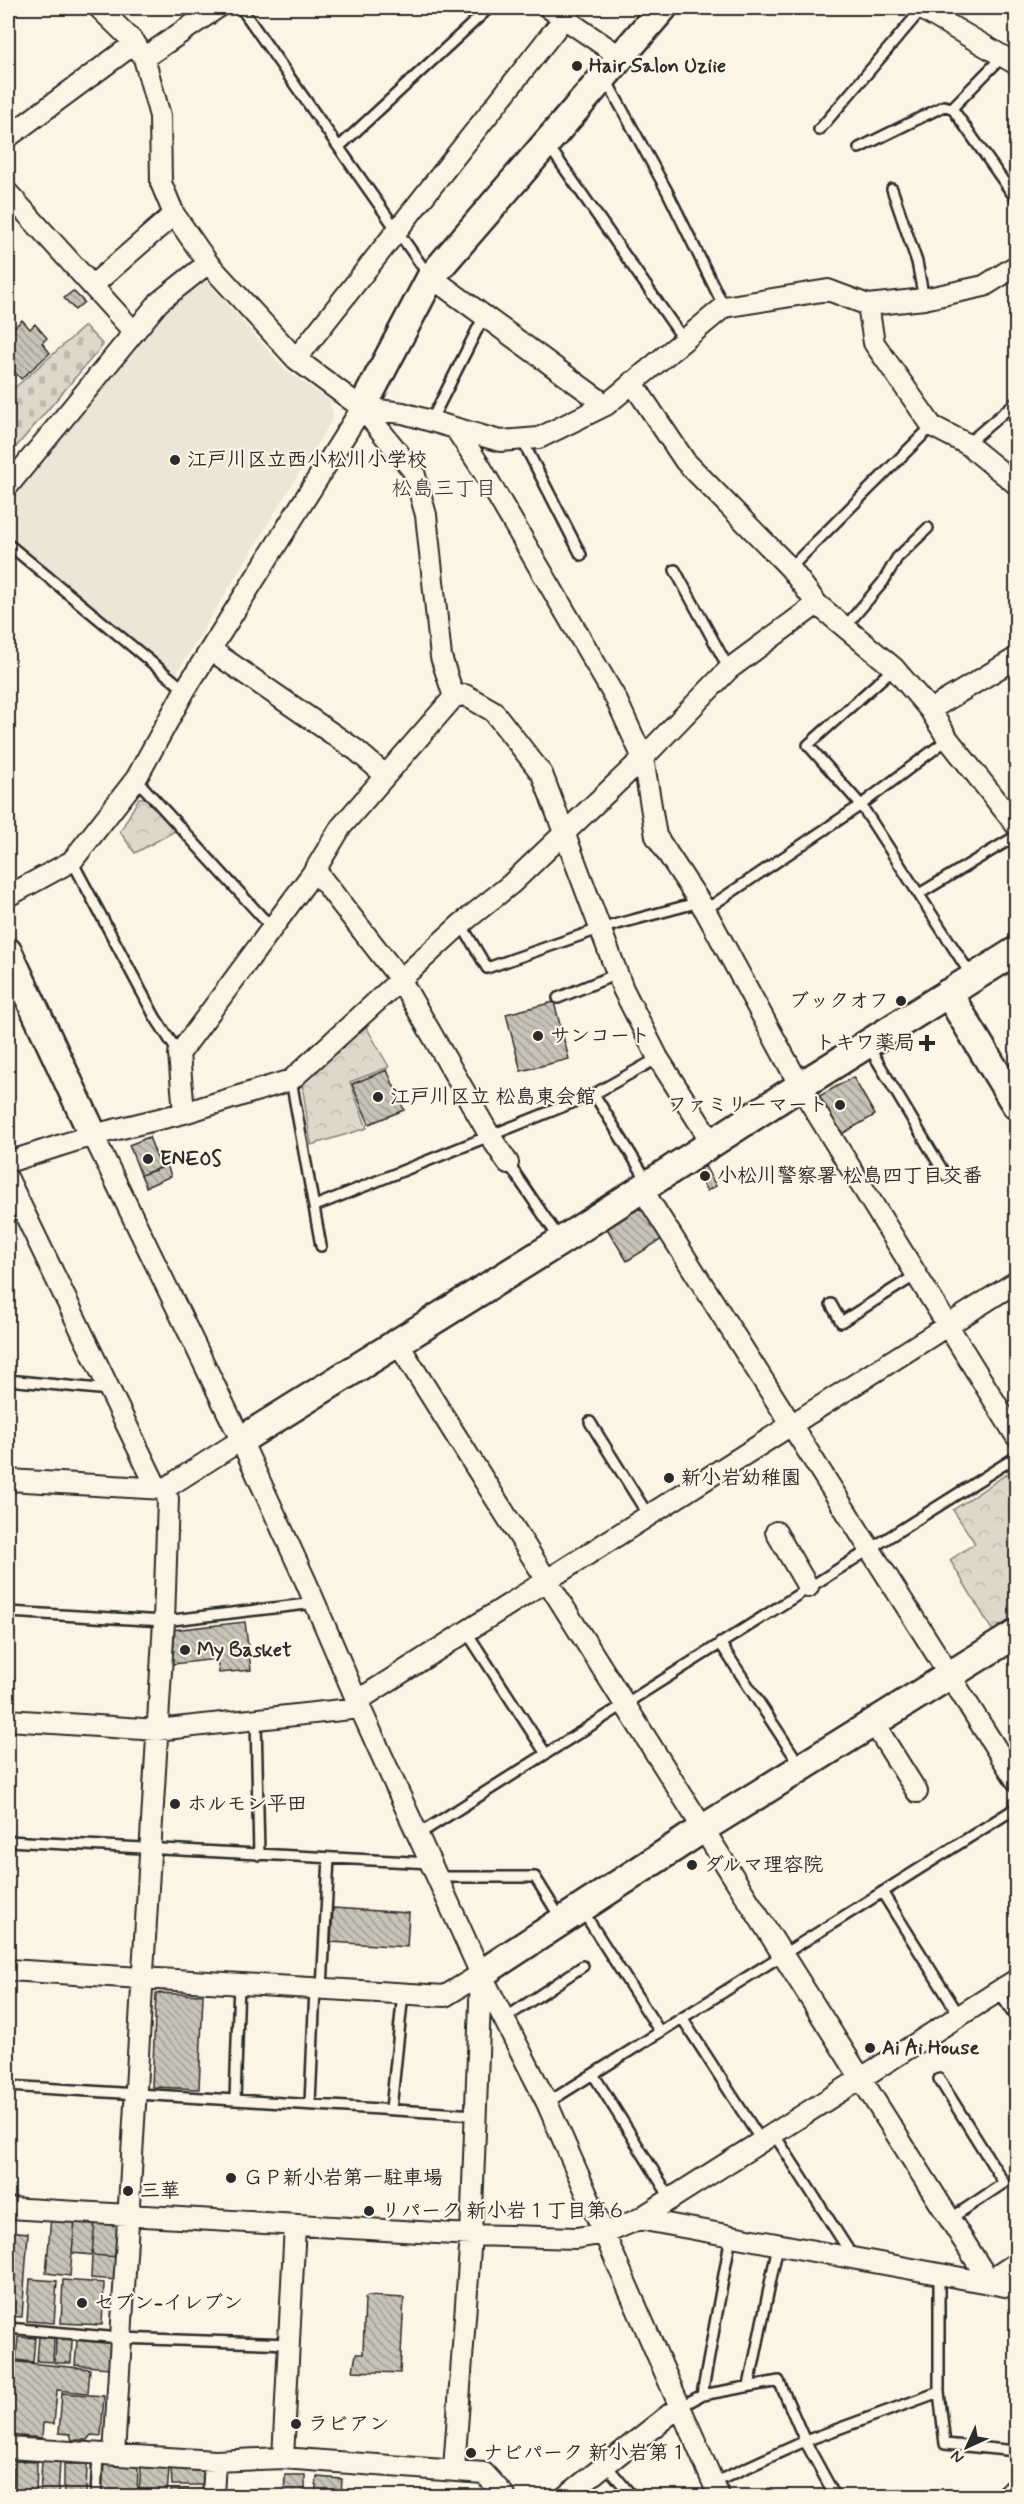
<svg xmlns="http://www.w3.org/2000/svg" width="1024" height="2504" viewBox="0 0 1024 2504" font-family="Mynerve,'Klee One',sans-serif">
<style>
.built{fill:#ece6d7}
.cemetery{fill:url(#cemetery-stones);stroke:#84827a;stroke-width:1.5}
.park{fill:url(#park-crowns);stroke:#84827a;stroke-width:1.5}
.building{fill:url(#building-back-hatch);stroke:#2b2b2b;stroke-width:1.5}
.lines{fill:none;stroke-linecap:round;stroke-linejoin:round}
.lane-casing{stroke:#2b2b2b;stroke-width:14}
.street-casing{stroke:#2b2b2b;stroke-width:24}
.secondary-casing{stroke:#2b2b2b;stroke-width:32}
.lane{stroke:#fcf5e5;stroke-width:9}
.street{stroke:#fcf5e5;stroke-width:20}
.secondary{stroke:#fcf5e5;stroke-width:27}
.poi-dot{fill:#2b2b2b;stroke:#fcf5e5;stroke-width:2}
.labels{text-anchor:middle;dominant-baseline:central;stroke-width:4.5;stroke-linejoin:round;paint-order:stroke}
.poi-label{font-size:20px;font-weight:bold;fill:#2b2b2b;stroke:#fcf5e5;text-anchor:start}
.neighbourhood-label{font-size:21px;fill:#2b2b2b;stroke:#fcf5e5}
</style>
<defs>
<pattern id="cemetery-stones" width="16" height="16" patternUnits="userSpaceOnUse" patternTransform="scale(1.5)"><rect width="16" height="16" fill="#ded8ca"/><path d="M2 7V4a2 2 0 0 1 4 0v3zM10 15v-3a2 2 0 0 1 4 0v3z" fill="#bfbaae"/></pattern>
<pattern id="park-crowns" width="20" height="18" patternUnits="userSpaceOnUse" patternTransform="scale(1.5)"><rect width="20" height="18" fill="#ded8ca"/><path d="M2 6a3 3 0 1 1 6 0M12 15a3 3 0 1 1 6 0" fill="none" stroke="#bfbaae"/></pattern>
<pattern id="building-back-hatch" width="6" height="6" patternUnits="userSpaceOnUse" patternTransform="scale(1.5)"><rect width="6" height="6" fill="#c8c3b7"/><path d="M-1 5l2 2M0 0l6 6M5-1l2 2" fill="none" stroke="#a39f95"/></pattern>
</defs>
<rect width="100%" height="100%" fill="#fcf5e5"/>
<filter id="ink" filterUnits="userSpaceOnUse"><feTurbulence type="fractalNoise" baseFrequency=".0167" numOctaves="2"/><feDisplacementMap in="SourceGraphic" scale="12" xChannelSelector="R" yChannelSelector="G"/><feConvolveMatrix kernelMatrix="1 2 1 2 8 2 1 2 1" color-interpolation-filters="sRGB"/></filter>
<g filter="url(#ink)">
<path class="built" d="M 206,280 L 286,371 L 330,400 L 333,418 L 176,674 L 8,536 L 8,502 L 162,316 Z"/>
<path class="cemetery" d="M 85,326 L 103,345 L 16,447 L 8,438 L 8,388 L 11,391 Z"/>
<path class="park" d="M 139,798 L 146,798 L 175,831 L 135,853 L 120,832 Z
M 364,1023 L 389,1067 L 350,1082 L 367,1128 L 311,1145 L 302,1084 Z
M 1016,1468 L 1016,1621 L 995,1635 L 950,1560 L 975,1543 L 953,1510 Z"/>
<path class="building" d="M 73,291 L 84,302 L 75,310 L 64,298 Z
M 22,320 L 30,329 L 35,324 L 47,338 L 42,343 L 50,353 L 21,379 L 14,371 L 8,376 L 8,333 Z
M 554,1002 L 569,1059 L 521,1071 L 506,1014 Z
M 387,1070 L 404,1110 L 369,1124 L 352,1084 Z
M 853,1077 L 875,1115 L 840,1135 L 818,1097 Z
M 149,1137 L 161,1168 L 141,1175 L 129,1145 Z
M 167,1165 L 171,1176 L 146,1187 L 141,1175 Z
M 705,1166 L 716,1186 L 707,1191 L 696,1171 Z
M 637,1209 L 645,1210 L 662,1239 L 627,1261 L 606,1227 Z
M 245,1622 L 251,1670 L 219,1673 L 217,1659 L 173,1664 L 170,1646 L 174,1646 L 172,1630 Z
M 333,1908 L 409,1913 L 407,1947 L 331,1942 Z
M 156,1993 L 203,1995 L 199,2089 L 152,2087 Z
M 51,2217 L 75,2220 L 70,2276 L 46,2273 Z
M 75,2220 L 95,2221 L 92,2255 L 72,2253 Z
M 95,2221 L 122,2223 L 119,2257 L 92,2255 Z
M 8,2231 L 28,2233 L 22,2317 L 8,2316 Z
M 92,2255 L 119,2257 L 118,2280 L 91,2278 Z
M 30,2279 L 57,2281 L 54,2323 L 27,2321 Z
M 63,2280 L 104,2283 L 102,2325 L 61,2323 Z
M 368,2296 L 404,2298 L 400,2373 L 353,2371 L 356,2354 L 363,2354 L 365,2298 Z
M 18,2337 L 35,2338 L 33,2362 L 16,2360 Z
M 39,2337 L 54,2338 L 53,2362 L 37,2361 Z
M 56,2338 L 72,2339 L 71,2363 L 55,2363 Z
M 77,2340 L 111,2343 L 109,2368 L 75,2365 Z
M 8,2361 L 90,2369 L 88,2393 L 57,2390 L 54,2424 L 43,2423 L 42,2438 L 8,2435 Z
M 62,2393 L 104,2396 L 101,2436 L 91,2435 L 87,2440 L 72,2440 L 70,2434 L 59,2433 Z
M 42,2460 L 60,2461 L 58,2496 L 40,2496 Z
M 14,2461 L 37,2462 L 36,2496 L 13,2496 Z
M 100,2463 L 138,2465 L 137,2496 L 99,2496 Z
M 64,2464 L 87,2464 L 86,2496 L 64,2496 Z
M 141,2466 L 169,2468 L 167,2496 L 139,2493 Z
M 171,2467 L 203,2468 L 203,2485 L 172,2485 Z
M 285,2475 L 305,2475 L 305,2496 L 284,2496 Z
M 317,2477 L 342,2479 L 341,2496 L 315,2496 Z
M 171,2490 L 200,2491 L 200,2496 L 171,2496 Z"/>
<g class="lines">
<g class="lane-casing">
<path id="lane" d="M 241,8 L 429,276
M 1003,56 L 952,108 L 1016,199
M 605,78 L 667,191 L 724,307
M 819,130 L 922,9
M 548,145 L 684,340
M 339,147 L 489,8
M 859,148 L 944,106 L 952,108
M 892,189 L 917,262 L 924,299
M 431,421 L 484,316
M 522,440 L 581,555
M 967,444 L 1016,402
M 8,544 L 185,690
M 790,568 L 932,426
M 675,570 L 729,669
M 845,627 L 883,582 L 897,558 L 928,528
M 894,668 L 808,745 L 861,805 L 971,975
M 136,779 L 271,927
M 72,861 L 155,1017 L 179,1054
M 919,894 L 1016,836
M 705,910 L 861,805 L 948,739
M 461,924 L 487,968 L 599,929 L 700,902
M 558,998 L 617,974
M 869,1047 L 946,1176
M 291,1080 L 321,1246
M 594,1094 L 648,1182
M 508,1163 L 559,1238
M 315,1206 L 594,1094 L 658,1058
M 831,1304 L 841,1322 L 916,1275
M 8,1380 L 109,1390
M 590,1422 L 648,1515
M 8,1612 L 164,1621 L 315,1603
M 466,1631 L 546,1754
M 720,1643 L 800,1765
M 256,1719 L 259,1855
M 419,1834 L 1016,1457
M 8,1841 L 431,1863
M 438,1877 L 535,1877 L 561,1919
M 882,1892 L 959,2015
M 582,1910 L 660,2032
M 322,1988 L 329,1858
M 998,1991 L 1016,2018
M 682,2018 L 762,2142
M 504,2019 L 583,1966
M 593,2074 L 671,2199
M 939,2079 L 1004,2183 L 950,2219
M 8,2086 L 476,2115
M 235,2100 L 239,1983
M 547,2103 L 1016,1808
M 310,2104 L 315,1988
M 391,2109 L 403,1993
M 774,2134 L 853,2257
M 939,2274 L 939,2392 L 945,2444 L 1016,2451
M 8,2328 L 120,2338 L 290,2344
M 749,2386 L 778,2245
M 702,2395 L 731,2236
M 680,2407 L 702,2395 L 779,2381 L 805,2441 L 835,2496
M 606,2465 L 632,2496
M 713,2483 L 805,2441 L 939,2392
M 96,2496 L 98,2455
M 997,2496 L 1016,2482"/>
</g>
<g class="street-casing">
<path id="street" d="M 99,8 L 135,43 L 144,58 L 160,116 L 161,183 L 174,214 L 208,263 L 296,359 L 362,408 L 414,472 L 426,515 L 441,657 L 454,697 L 465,695 L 493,711 L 542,774 L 623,989 L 658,1058 L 712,1143
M 549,8 L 621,57
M 920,8 L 1016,64
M 144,58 L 217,8
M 8,137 L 135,43
M 8,193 L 134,332
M 431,277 L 606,405
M 92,286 L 174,214
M 868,305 L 874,343 L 932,426 L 967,444 L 1016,484
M 296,359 L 572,8
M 632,382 L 685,461 L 790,568 L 817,604 L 894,668 L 930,710 L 948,739 L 1016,825
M 362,408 L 403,413 L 500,441 L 539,438 L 606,405 L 724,307 L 828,290 L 868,305 L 924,299 L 984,286 L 1016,266
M 455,428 L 480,466 L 616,699 L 643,758 L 656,836 L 705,910 L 800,1086 L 1016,1436
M 8,486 L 159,302 L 208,263
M 211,650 L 356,750 L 385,775
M 930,710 L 1016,658
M 315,870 L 400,979 L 490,1136 L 508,1163
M 8,896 L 72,861 L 136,779 L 185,690 L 362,408
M 184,1113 L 179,1054 L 315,870 L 341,827 L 454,697
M 93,1135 L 241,1440 L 306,1582 L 357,1701 L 481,1974 L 547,2103 L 719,2496
M 8,1162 L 93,1135 L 184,1113 L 291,1080 L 461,924 L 511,884 L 643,758 L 729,669 L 817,604
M 8,1179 L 157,1488
M 642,1189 L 1016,1780
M 397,1342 C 592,1656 792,1968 989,2281 L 1016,2263
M 8,1480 L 164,1489 L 241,1440
M 776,1532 L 808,1587
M 357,1701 L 1016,1282
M 8,1720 L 157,1730 L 360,1708
M 873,1722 L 917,1792
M 8,1970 L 445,1996 L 481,1974
M 8,2208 L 471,2235 L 576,2238 L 606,2233 L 639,2219 L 1016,1980
M 639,2219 L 1016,2288
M 8,2448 L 215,2461 L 283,2458 L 484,2473 L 505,2496
M 114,2455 L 164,1621 L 168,1499 L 164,1489
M 283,2458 L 295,2225
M 454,2469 L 471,2235 L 481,1977
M 213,2496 L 215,2461
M 566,2496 L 679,2407"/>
</g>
<g class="secondary-casing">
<path id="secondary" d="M 362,408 L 431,277 L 663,8
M 8,952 L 93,1135
M 948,993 L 1016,1105
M 241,1440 L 561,1241 L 800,1086 L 1016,951
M 481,1974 L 704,1828 L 1016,1634"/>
</g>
<use href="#lane" class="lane"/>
<use href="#street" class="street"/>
<use href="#secondary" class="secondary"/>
</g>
</g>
<g class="poi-dot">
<circle cx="577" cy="66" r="6"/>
<circle cx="175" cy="460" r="6"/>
<circle cx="901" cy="1001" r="6"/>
<circle cx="538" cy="1036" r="6"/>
<path d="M924 1034h6v6h6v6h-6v6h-6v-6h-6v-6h6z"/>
<circle cx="378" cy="1097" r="6"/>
<circle cx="840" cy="1105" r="6"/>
<circle cx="148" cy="1159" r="6"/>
<circle cx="705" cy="1176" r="6"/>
<circle cx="669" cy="1478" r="6"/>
<circle cx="185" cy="1650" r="6"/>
<circle cx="175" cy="1804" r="6"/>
<circle cx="692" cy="1865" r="6"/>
<circle cx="870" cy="2048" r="6"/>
<circle cx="231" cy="2178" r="6"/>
<circle cx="128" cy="2191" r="6"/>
<circle cx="369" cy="2211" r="6"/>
<circle cx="82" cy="2303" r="6"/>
<circle cx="296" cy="2424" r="6"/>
<circle cx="471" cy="2453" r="6"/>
</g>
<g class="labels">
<g class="poi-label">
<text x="589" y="66">Hair Salon Uziie</text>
<text x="187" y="460">江戸川区立西小松川小学校</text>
<text x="889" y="1001" text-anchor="end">ブックオフ</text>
<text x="550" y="1036">サンコート</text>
<text x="915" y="1043" text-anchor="end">トキワ薬局</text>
<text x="390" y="1097">江戸川区立 松島東会館</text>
<text x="828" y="1105" text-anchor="end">ファミリーマート</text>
<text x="160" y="1159">ENEOS</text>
<text x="717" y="1176">小松川警察署 松島四丁目交番</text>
<text x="681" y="1478">新小岩幼稚園</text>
<text x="197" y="1650">My Basket</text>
<text x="187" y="1804">ホルモン平田</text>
<text x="704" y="1865">ダルマ理容院</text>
<text x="882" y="2048">Ai Ai House</text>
<text x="243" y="2178">ＧＰ新小岩第一駐車場</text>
<text x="140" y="2191">三華</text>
<text x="381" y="2211">リパーク 新小岩１丁目第６</text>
<text x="94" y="2303">セブン-イレブン</text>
<text x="308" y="2424">ラビアン</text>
<text x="483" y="2453">ナビパーク 新小岩第１</text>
</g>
<g class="neighbourhood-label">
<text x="444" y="489">松島三丁目</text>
</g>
</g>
<rect width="1024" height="2504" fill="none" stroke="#fcf5e5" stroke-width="30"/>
<rect x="15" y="15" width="994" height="2474" fill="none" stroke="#2b2b2b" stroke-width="2" filter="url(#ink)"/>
<g transform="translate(967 2447) rotate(225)" stroke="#fcf5e5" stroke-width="4.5" paint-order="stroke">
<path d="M0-4.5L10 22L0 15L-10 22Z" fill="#2b2b2b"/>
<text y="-9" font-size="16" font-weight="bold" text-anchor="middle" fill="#2b2b2b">N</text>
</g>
</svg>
